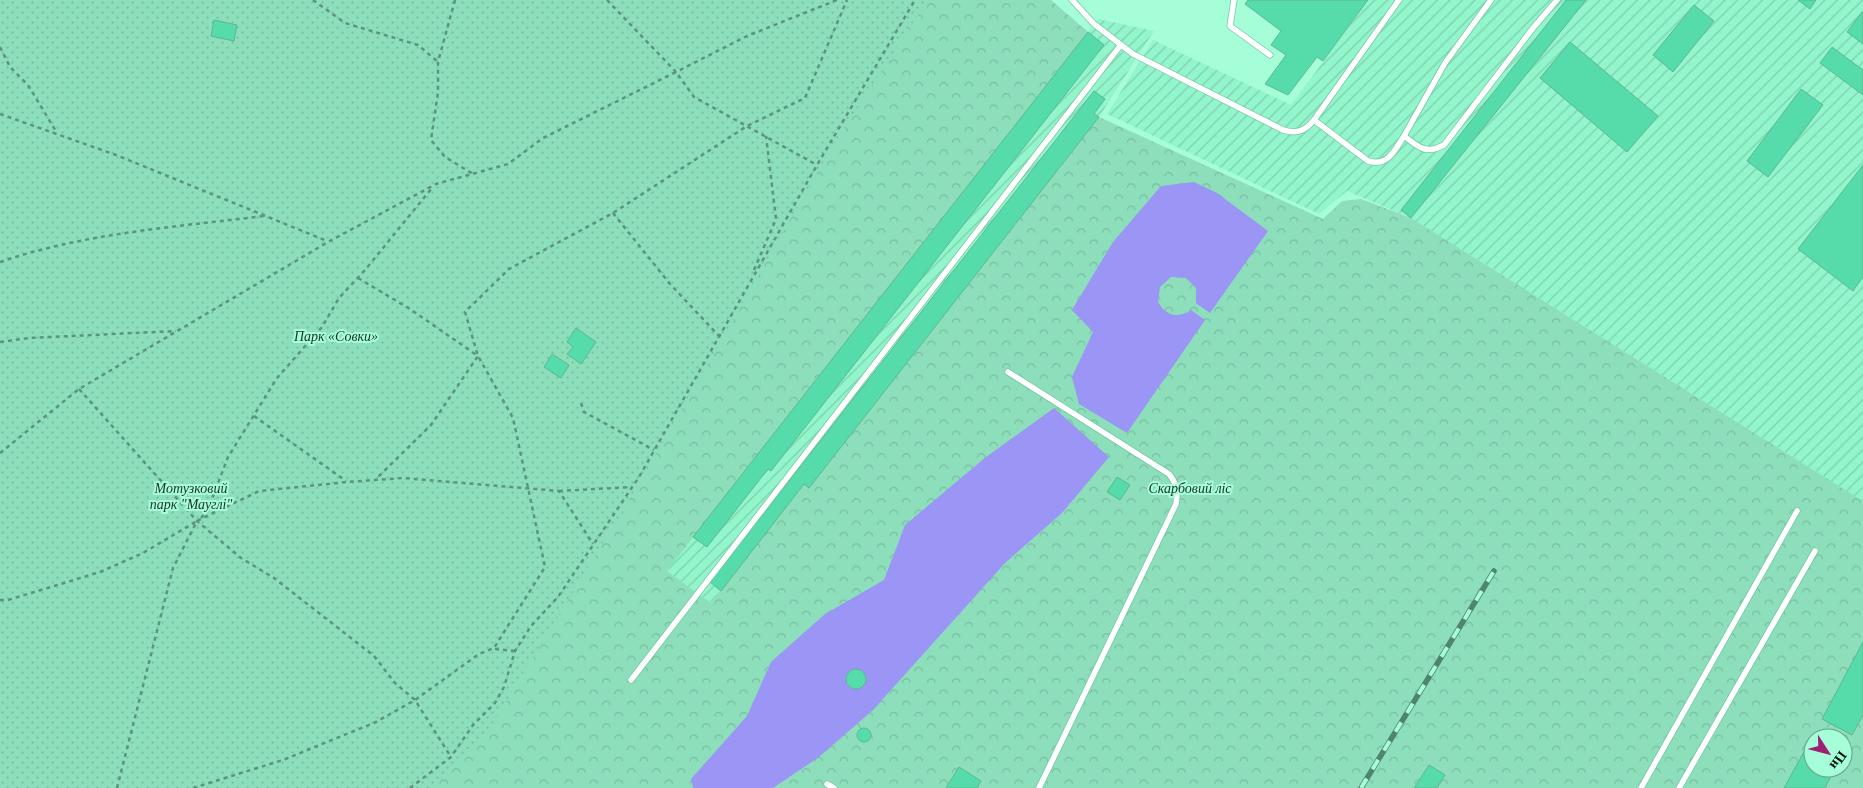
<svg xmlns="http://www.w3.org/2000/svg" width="1863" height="788" viewBox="0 0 1863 788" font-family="Georgia,serif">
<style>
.industrial{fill:url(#industrial-furrows)}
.forest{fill:url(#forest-crowns);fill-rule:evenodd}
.park{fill:url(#park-dots)}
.water{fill:#9b95f5;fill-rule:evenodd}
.building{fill:#56dcaa;stroke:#5fb693}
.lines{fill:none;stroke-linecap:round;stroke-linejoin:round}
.lane-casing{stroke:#70c7a3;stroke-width:7}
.path{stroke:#5a957c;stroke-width:2.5;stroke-dasharray:4 4;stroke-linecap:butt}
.lane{stroke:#fff;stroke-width:5.5}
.rail-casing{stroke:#4f856e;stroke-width:5.5}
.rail{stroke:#a6fed8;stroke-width:4;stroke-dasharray:11;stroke-linecap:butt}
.labels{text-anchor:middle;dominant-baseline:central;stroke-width:4;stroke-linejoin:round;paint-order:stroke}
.park-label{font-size:14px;font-style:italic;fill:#1d3329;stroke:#a6fed8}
</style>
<defs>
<pattern id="industrial-furrows" width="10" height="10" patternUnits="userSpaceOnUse" patternTransform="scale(1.25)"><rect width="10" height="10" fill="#92f5cb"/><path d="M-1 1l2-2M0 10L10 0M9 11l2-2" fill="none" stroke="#7cd1ad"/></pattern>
<pattern id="forest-crowns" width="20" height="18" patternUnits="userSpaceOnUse" patternTransform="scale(1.25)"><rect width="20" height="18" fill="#8ddebb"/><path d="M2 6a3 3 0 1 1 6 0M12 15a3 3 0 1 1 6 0" fill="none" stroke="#78bea0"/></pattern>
<pattern id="park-dots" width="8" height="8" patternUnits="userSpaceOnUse" patternTransform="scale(1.25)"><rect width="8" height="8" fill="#8ddebb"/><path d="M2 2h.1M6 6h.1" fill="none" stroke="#78bea0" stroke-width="1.8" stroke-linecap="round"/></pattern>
</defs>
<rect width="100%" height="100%" fill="#a6fed8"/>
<path class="industrial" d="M 1369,0 L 1863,0 L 1863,501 L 1411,218 L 1347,191 L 1319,214 L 1107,114 L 1153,40 L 1291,105 Z
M 1098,19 L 1154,31 L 1099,117 L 809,488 L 804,484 L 711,603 L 667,571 Z"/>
<path class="forest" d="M 0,0 L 1051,0 L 1088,32 L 667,571 L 711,603 L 804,484 L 809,488 L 1099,117 L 1323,219 L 1342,201 L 1361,199 L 1411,218 L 1863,501 L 1863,788 L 0,788 ZM 1813,738 L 1843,738 L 1843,768 L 1813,768 Z"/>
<path class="park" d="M 0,0 L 928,0 L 832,147 L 634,492 L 480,744 L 431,788 L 0,788 Z"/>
<path class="water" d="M 1194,182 L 1217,193 L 1268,231 L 1210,313 L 1196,303 L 1196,288 L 1186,278 L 1171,277 L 1160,287 L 1158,302 C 1166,316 1178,319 1191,310 L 1205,320 L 1127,433 L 1079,404 L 1072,377 L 1093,332 L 1072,310 L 1113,242 L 1161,186 Z
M 1054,408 L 1109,457 L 1062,513 L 1005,563 L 873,710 L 819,757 L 773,788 L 693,788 L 691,779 L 747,716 L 771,662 L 825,614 L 884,580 L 905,525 L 986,457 ZM 854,669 L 862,671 L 866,678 L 864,685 L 858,689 L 850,688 L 846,682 L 847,674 Z"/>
<path class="building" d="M 1248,0 L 1368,0 L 1323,61 L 1317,57 L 1288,95 L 1265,84 L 1286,55 L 1271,45 L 1281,31 L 1245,4 Z
M 1566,0 L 1586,0 L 1411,218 L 1401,210 Z
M 1798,0 L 1816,0 L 1810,9 Z
M 1694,5 L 1714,21 L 1673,72 L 1653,55 Z
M 1862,12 L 1863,13 L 1863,44 L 1847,32 Z
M 214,20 L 237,25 L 234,41 L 211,36 Z
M 1088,32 L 1104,45 L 771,471 L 768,469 L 707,547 L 693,537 Z
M 1570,42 L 1658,116 L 1627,152 L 1540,78 Z
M 1832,47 L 1863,70 L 1863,95 L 1820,63 Z
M 1801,89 L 1823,105 L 1768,177 L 1747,161 Z
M 1094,91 L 1105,99 L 1094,114 L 1099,117 L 809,488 L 804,484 L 721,591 L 710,582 Z
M 1863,165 L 1863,277 L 1853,291 L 1798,249 Z
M 576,328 L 596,342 L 581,364 L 567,354 L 573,347 L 567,342 Z
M 552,354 L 569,365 L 561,378 L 544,367 Z
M 1117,477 L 1130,485 L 1120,500 L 1107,492 Z
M 1863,642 L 1863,715 L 1852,735 L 1822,719 Z
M846 679a10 10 0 1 1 20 0a10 10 0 1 1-20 0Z
M857 735a7 7 0 1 1 14 0a7 7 0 1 1-14 0Z
M 1810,741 L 1813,743 L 1813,768 L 1835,768 L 1825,788 L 1784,788 Z
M 1429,765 L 1445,775 L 1437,788 L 1414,788 Z
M 959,767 L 981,781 L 977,788 L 946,788 Z"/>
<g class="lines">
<g class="lane-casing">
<path id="lane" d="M 1072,0 L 1094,24 L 1133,54 L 1283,130 C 1297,134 1305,131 1314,120 L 1368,161 C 1388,167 1395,150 1404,136 C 1419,147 1425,155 1444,145 L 1533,28 L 1557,0
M 1234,0 L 1230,26 L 1270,55
M 1314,120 L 1399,0
M 1404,136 L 1445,63 L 1491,0
M 1008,372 L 1169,474 C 1177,484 1178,491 1176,504 L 1039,788
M 631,680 L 1120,46
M 827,784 L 834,788
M 1641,788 L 1797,511
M 1679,788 L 1815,551"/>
</g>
<path class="path" d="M 313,0 L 345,23 L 418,45 L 438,62
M 455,0 L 438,62 L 438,92 L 431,140 L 445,157 L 473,174
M 607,0 L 676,72 L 747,36 L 837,0
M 0,47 L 10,67 L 28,85 L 57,133
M 0,114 L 116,155 L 327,241
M 613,213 L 670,284 L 719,336
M 0,262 C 85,233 175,227 264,216
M 754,270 L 776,219 L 766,136
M 358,278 L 410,309 L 478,356 L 431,425 L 376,479
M 0,342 L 29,338 L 176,331
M 79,389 L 197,521 L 241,558 L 274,578 L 374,656 L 395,683 L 415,700 L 451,757
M 581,403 L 584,412 L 654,450
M 254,416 L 346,481
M 0,453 L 79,389 L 328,242 L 436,184 L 508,164 L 543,138 L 676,72 L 694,97 L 817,165
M 559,491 L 632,487
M 201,518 L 207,512 L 228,457 L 277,378 L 322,327 L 339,298 L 365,270 L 432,188
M 0,600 L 8,600 L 100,572 L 143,553 L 197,521
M 495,649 L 515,651
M 117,788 L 173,568 L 197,521 L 259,491 L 347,482 L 403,478 L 559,491 L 593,544
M 193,788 L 283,760 L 376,722 L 415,700 L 479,654 L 494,648 L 545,567 L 513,418 L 478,356 L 465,312 L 509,269 L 613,213 L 747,126 L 805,98 L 847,0
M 410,788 L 451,757 L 473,725 L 495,703 L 504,687 L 515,651 L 531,626 L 558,597 L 639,477 L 817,165 L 915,0"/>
<use href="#lane" class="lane"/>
<g class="rail-casing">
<path id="rail" d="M 1361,788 L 1494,571"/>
</g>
<use href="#rail" class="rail"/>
</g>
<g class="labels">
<g class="park-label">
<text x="336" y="336">Парк «Совки»</text>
<text x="191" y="488">Мотузковий<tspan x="191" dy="16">парк "Мауглі"</tspan></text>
<text x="1190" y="488">Скарбовий ліс</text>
</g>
</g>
<g transform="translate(1828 753) rotate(126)"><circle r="24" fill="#a6fed8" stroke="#64a287"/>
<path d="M0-4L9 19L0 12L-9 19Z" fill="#9e2074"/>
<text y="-8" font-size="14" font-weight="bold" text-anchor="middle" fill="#00170e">Пн</text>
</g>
</svg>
